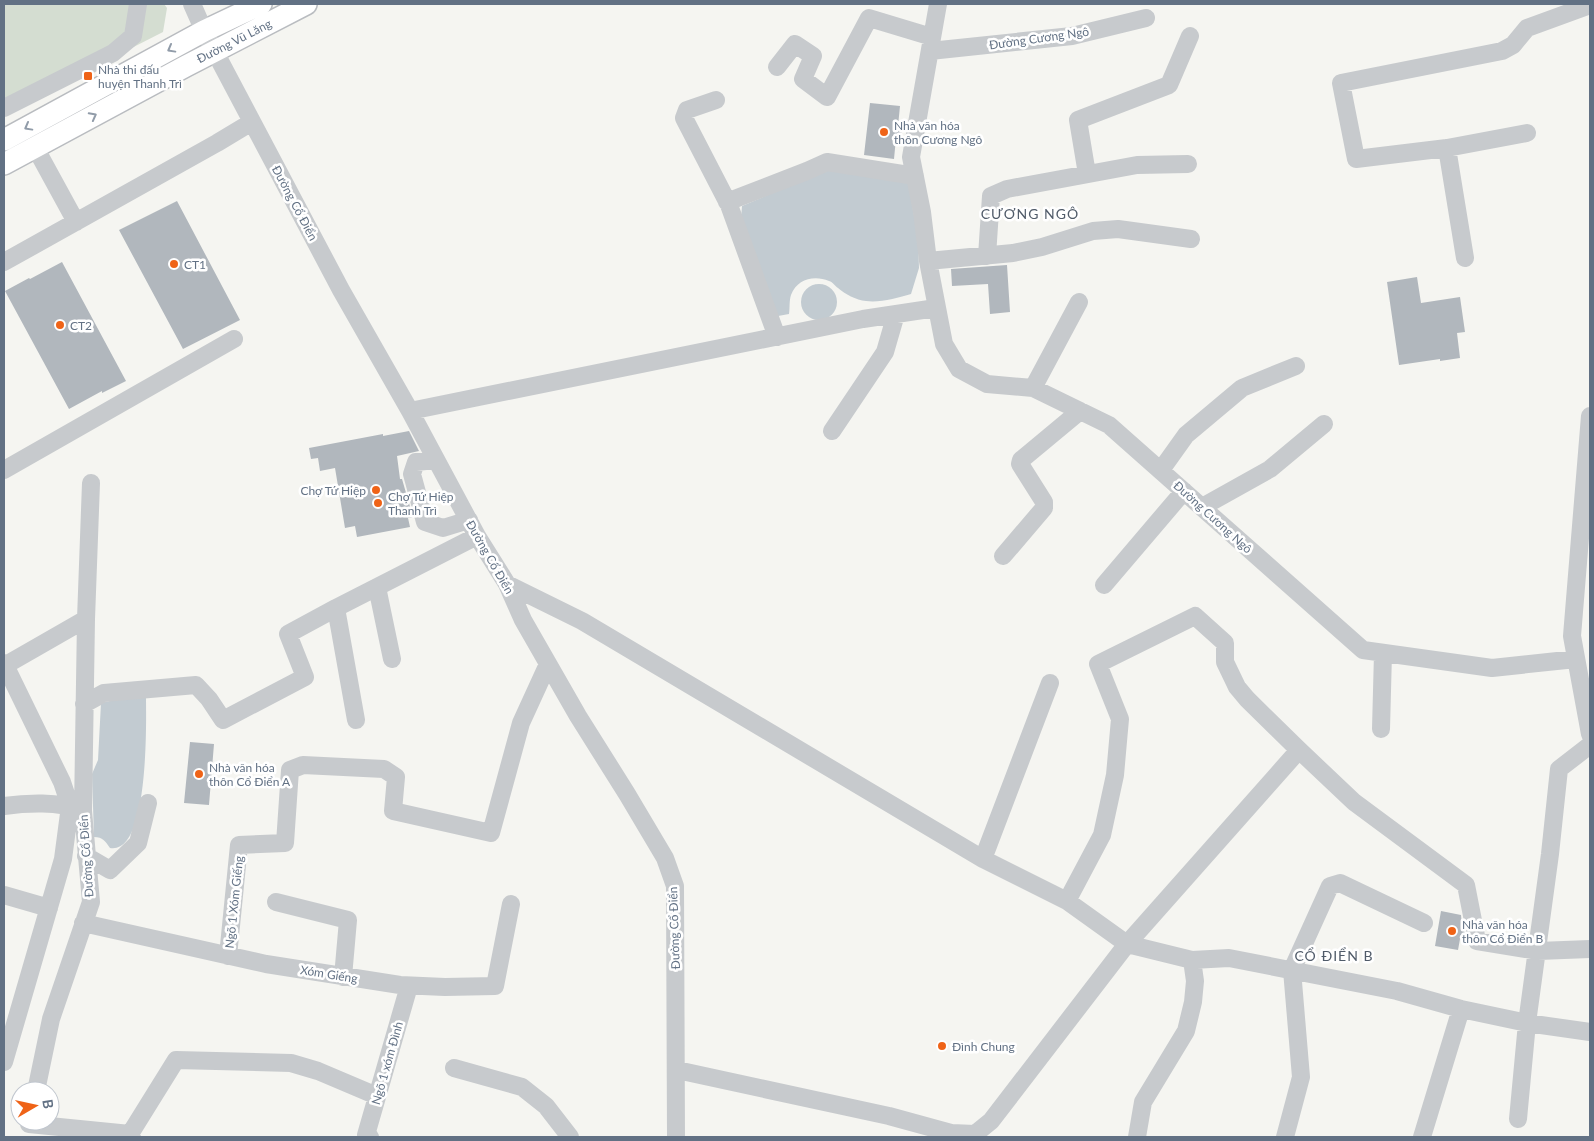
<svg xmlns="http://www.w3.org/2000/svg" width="1594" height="1141" viewBox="0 0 1594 1141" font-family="Lato,sans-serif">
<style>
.green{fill:#d4ddd1}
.water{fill:#c2cbd1}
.building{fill:#b1b7bd}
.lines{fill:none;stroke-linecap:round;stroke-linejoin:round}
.major-casing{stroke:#b9bcc0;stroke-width:24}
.minor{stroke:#c7cacd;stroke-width:18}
.major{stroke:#fff;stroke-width:21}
.oneway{stroke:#919ca9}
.poi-dot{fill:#ef6317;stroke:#fff;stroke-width:2}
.labels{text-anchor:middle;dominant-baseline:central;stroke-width:5;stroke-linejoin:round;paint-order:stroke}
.street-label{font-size:12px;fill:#627184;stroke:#fff}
.poi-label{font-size:12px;fill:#627184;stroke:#fff;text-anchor:start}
.neighbourhood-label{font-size:14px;letter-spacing:1px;fill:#505b69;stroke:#fff}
</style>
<rect width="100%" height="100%" fill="#f5f5f1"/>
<path class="green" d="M 4,4 L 164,4 L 167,8 L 163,32 L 4,113 Z"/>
<path class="water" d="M 836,166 L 908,183 L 918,236 L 919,268 L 911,294 C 898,298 879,303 866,301 C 856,300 845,294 838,288 C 835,286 833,282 829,281 C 814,275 797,279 791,295 C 789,301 790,308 789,314 L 778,316 L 741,219 L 742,206 Z
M801 302a18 18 0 1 1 36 0a18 18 0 1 1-36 0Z
M 146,693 C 146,718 150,855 110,848 C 105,841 103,837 94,837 L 92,774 L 98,760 L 101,703 Z"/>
<path class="building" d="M 870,103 L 900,106 L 898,126 L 902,126 L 901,138 L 896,138 L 894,159 L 864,155 Z
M 177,201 L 240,320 L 183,349 L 119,230 Z
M 62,262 L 126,381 L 102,393 L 102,391 L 69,409 L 5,291 L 29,278 L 30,279 Z
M 1007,265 L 1010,312 L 990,314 L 988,284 L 952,286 L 951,269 Z
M 1417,277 L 1421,303 L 1460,297 L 1465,332 L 1457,333 L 1460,358 L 1440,361 L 1440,359 L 1399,365 L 1387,282 Z
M 409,431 L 419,451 L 397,456 L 400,479 L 402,479 L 413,517 L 408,518 L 410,527 L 357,537 L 355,526 L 345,528 L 335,468 L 320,471 L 318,458 L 311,459 L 309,448 L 383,434 L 383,436 Z
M 190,742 L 214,744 L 209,805 L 184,803 Z
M 1441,911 L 1461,915 L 1462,927 L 1463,927 L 1466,938 L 1464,940 L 1460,939 L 1458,950 L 1435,946 Z"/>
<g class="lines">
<g class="major-casing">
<path id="major" d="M 4,140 L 204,31 L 261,4
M 4,164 L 186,66 L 306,4"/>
</g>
<path class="minor" d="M 192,4 L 204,31 L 341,290 L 410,411 L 477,536 L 507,584 L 523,620 L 578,716 L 627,794 L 665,858 L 675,886 L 676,1137
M 938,4 L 911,157 L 922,212 L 928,261 L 944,344 L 959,369 L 987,384 L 1033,388 L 1109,425 L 1363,650 L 1492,668 L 1576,659
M 930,51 L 1072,36 L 1146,18
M 777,67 L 795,44 L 813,56 L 803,79 L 827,97 L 869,18 L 932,37
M 716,100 L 687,110 L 684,118 L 729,205 L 777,337
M 4,108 L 113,53 L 133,36 L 138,4
M 1527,133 L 1447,148 L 1356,159 L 1341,83 L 1502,51 L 1513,45 L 1527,28 L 1590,5
M 35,147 L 76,222
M 1447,148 L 1465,258
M 1087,174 L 1078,120 L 1169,85 L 1190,36
M 727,202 L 807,171 L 827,162 L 915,176
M 987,256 L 991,196 L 1007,189 L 1137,165 L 1188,164
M 928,261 L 1013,253 L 1042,247 L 1093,231 L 1118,229 L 1191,239
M 4,262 L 217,143 L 252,122
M 1033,388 L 1079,302
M 410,411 L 863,319 L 936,308
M 1590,416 L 1572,636 L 1590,734
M 832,431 L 885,352 L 896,314
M 436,460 L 416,462 L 412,474 L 425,522 L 443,528 L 469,520
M 4,470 L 234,339
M 1161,470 L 1186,435 L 1242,388 L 1296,366
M 1202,507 L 1270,469 L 1324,424
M 1003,556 L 1044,508 L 1044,502 L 1020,464 L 1021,460 L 1080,411
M 507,584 L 582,621 L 983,859 L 1067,901 L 1127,944 L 1192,960 L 1229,958 L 1397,991 L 1461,1009 L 1527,1023 L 1590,1032
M 1104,585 L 1184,491
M 377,587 L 392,659
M 336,608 L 356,720
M 4,663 L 62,782 L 70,806 L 63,859 L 4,1062
M 4,666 L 86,619
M 84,704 L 104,693 L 196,685 L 209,699 L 223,720 L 305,677 L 288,634 L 336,608 L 477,536
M 1381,729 L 1383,653
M 4,806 C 25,803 60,801 80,810
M 86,856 L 110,870 L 138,843 L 148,803
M 983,859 L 1050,683
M 4,895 L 49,908
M 1067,901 L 1102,835 L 1115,775 L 1120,719 L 1098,664 L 1195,616 L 1225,643 L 1225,662 L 1237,687 L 1247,699 L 1299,750 L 1354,802 L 1466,885 L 1477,941 L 1538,951 L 1590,949
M 276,902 L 348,920 L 343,977
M 83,923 L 266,964 L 400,985 L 445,987 L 495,986 L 511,904
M 228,956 L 239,845 L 285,843 L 290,770 L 303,765 L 384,769 L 396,777 L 393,811 L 491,833 L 521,723 L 548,664
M 454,1068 L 522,1087 L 546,1106 L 570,1137
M 677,1070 L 889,1116 L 951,1133 L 975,1134 L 991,1121 L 1127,944 L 1299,750
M 36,1091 L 51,1019 L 91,902 L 83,811 L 86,619 L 91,483
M 1518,1119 L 1527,1023 L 1550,854 L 1559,769 L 1590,745
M 29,1124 L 130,1134 L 132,1137
M 130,1134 L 176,1060 L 291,1063 L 318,1071 L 377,1096
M 370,1137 L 366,1135 L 409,986
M 1137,1137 L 1143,1102 L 1186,1031 L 1193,1002 L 1195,981 L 1192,960
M 1285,1137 L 1301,1077 L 1292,970 L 1330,886 L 1340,883 L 1424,923
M 1422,1137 L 1461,1009"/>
<use href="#major" class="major"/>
</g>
<defs><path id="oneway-chevron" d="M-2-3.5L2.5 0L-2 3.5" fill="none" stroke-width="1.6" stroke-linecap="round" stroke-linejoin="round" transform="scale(1.25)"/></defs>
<g class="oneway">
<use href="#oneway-chevron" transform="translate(171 49) rotate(151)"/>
<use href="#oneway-chevron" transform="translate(93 116) rotate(-28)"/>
<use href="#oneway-chevron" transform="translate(28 127) rotate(151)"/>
</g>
<g class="poi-dot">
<rect x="83" y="71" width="10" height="10" rx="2.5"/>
<circle cx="884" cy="132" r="5"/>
<circle cx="174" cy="264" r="5"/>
<circle cx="60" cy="325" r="5"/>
<circle cx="376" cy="490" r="5"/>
<circle cx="378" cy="503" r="5"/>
<circle cx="199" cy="774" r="5"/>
<circle cx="1452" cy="931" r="5"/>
<circle cx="942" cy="1046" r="5"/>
</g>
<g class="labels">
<g class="street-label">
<text transform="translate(1039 38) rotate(-8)">Đường Cương Ngô</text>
<text transform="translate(234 41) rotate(-27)">Đường Vũ Lăng</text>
<text transform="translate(295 203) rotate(62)">Đường Cổ Điển</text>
<text transform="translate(1213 517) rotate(42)">Đường Cương Ngô</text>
<text transform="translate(490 557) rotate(60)">Đường Cổ Điển</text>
<text transform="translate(86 856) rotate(-94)">Đường Cổ Điển</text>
<text transform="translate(234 902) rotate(-84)">Ngõ 1 Xóm Giếng</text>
<text transform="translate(674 928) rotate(-92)">Đường Cổ Điển</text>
<text transform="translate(329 974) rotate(9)">Xóm Giếng</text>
<text transform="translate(387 1063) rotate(-74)">Ngõ 1 xóm Đình</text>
</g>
<g class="poi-label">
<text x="98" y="69">Nhà thi đấu<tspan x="98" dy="14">huyện Thanh Trì</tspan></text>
<text x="894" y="125">Nhà văn hóa<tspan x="894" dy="14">thôn Cương Ngô</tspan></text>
<text x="184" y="264">CT1</text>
<text x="70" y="325">CT2</text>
<text x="366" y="490" text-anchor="end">Chợ Tứ Hiệp</text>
<text x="388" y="496">Chợ Tứ Hiệp<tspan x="388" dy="14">Thanh Trì</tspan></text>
<text x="209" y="767">Nhà văn hóa<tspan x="209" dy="14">thôn Cổ Điển A</tspan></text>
<text x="1462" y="924">Nhà văn hóa<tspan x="1462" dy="14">thôn Cổ Điển B</tspan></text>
<text x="952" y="1046">Đình Chung</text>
</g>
<g class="neighbourhood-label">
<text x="1030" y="213">CƯƠNG NGÔ</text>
<text x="1334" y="955">CỔ ĐIỂN B</text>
</g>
</g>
<rect width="1594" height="1141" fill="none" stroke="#627184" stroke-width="10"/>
<g transform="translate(35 1106) rotate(81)"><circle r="24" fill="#ffffff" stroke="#c0c6ce"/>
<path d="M0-4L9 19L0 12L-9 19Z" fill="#ef6317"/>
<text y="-8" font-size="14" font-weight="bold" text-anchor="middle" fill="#627184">B</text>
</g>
</svg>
